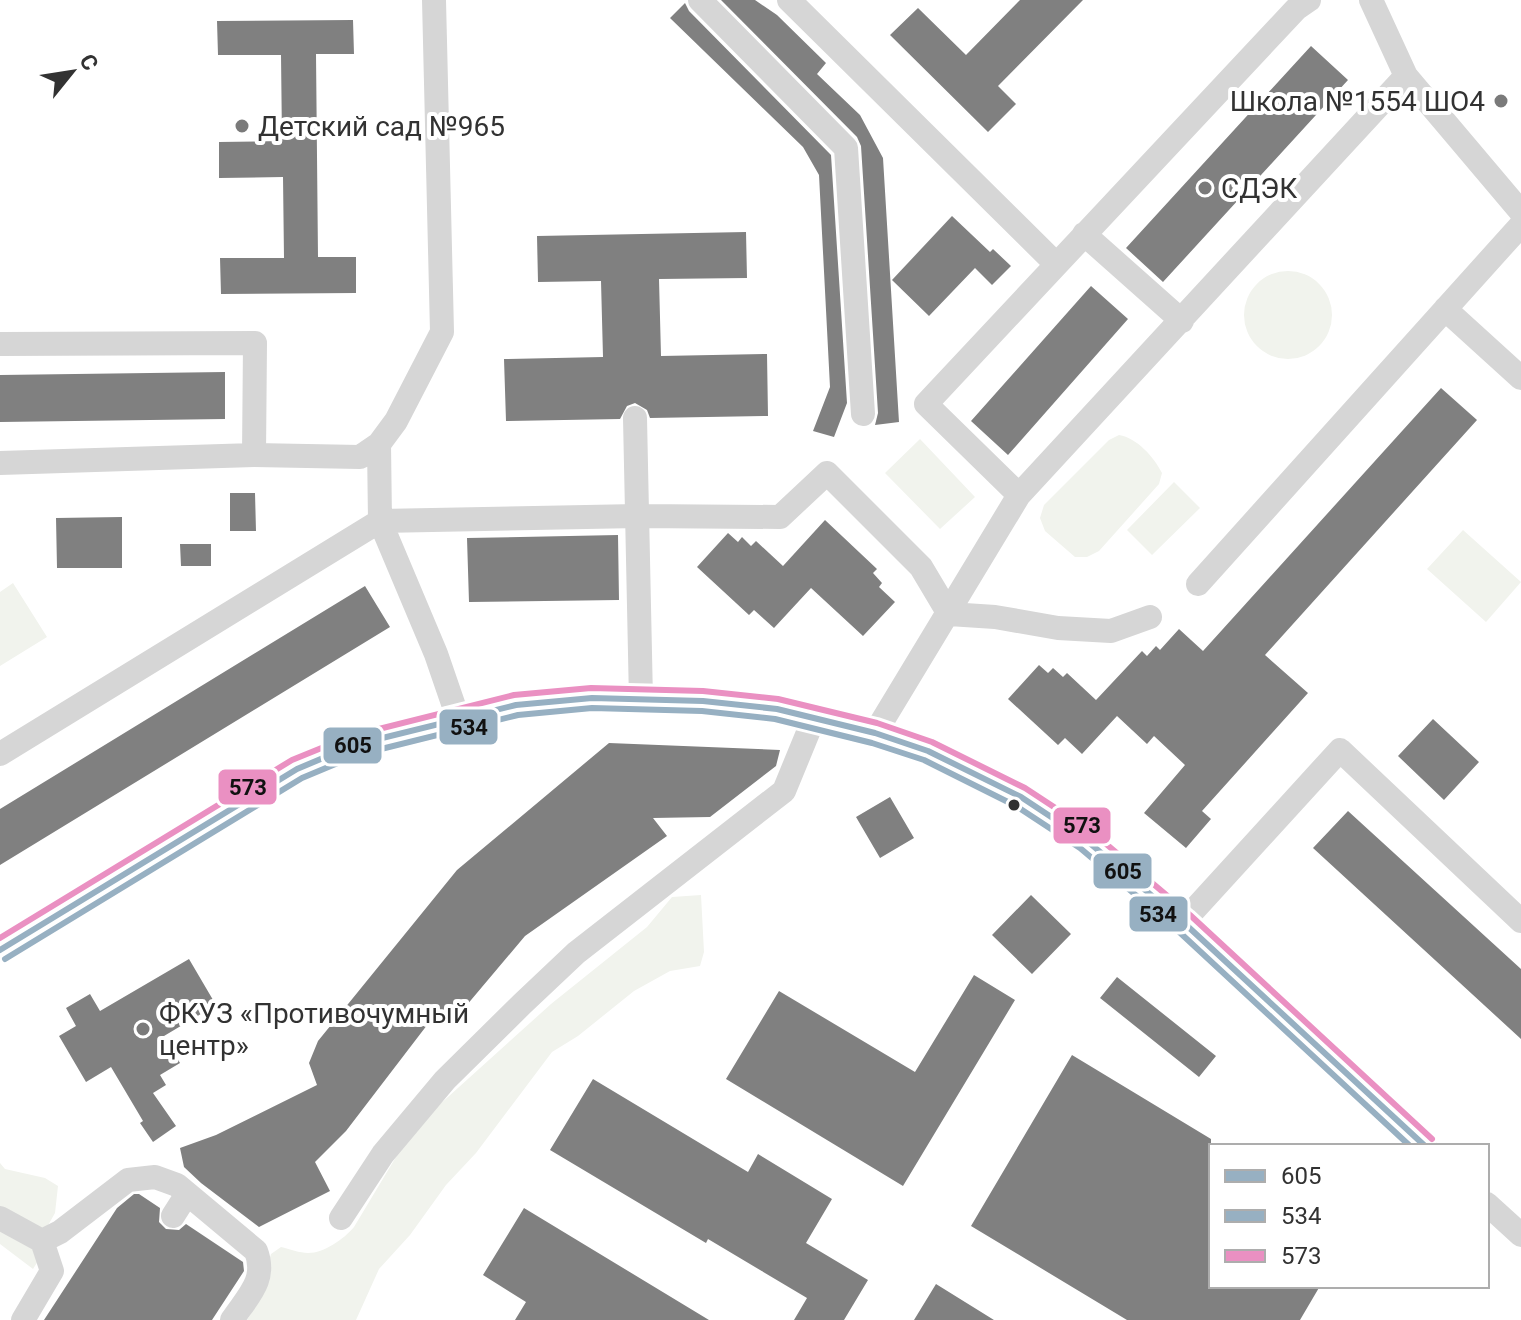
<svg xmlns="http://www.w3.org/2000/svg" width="1521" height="1320" viewBox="0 0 1521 1320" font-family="Roboto,sans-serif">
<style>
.green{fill:#f1f3ed}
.building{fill:#808080}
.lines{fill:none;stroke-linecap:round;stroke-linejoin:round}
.minor{stroke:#d6d6d6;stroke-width:24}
.bus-1-casing{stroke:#fff;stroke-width:12}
.bus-2-casing{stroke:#fff;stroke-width:12}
.bus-3-casing{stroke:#fff;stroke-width:12}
.bus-1{stroke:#97b0c2;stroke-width:6}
.bus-2{stroke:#97b0c2;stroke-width:6}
.bus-3{stroke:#ea90c2;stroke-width:6}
.poi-dot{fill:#7a7a7a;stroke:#fff;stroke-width:3}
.bus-dot{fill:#323232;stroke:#fff;stroke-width:3}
.labels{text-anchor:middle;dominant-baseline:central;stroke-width:8;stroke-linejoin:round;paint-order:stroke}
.poi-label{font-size:28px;fill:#323232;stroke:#fff;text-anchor:start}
.line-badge{stroke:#fff;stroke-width:3}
.pale-badge-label{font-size:22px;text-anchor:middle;font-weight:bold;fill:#111}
</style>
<rect width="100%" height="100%" fill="#fff"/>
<path class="green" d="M1244 315a44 44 0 1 1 88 0a44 44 0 1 1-88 0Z
M 1119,435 C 1137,438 1154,457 1162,473 L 1159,484 L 1099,551 L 1087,557 L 1075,557 L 1045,531 L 1040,518 L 1044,505 L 1109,440 Z
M 920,439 L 975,497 L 940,529 L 885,473 Z
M 1174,482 L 1200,508 L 1152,555 L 1127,530 Z
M 1463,530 L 1521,582 L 1486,622 L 1427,569 Z
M 13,583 L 47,637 L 0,666 L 0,592 Z
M 701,895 L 704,952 L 700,966 L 670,971 L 634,991 L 578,1036 L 552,1052 L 476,1153 L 446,1185 L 410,1235 L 379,1269 L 356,1320 L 247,1320 L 256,1305 L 271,1254 L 281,1247 C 289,1249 300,1253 308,1253 C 324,1253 344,1239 354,1227 L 402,1147 L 428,1115 L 551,1004 L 647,927 L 672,897 Z
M 0,1163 L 5,1169 L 45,1178 L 58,1186 L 55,1213 L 42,1236 L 40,1258 L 33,1269 L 0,1244 Z"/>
<path class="building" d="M 721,0 L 755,0 L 777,15 L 826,63 L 817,74 L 860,115 L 883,158 L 899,422 L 875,425 L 878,413 L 861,146 L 857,137 Z
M 1020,0 L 1083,0 L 998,86 L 1016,104 L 988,132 L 890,35 L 918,8 L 966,55 Z
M 685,3 L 689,11 L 831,155 L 847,403 L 834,437 L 813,431 L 830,387 L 819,175 L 803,147 L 670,18 Z
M 353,20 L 354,54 L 316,54 L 318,257 L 356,257 L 356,293 L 221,294 L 220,258 L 284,258 L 283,177 L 219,178 L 219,142 L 282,141 L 281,55 L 218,55 L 217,21 Z
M 1311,46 L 1348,80 L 1163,282 L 1126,248 Z
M 952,216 L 990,252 L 993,249 L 1011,266 L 992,285 L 975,268 L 929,316 L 892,280 Z
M 746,232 L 747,278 L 659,279 L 661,356 L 767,354 L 768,416 L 650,418 L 647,410 L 635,403 L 627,406 L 620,419 L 506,421 L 504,359 L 603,357 L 601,281 L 538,282 L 537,236 Z
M 1091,286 L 1128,319 L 1008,455 L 971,421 Z
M 225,372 L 225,419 L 0,422 L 0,375 Z
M 1441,388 L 1477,420 L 1265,655 L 1308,693 L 1202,811 L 1211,819 L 1186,848 L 1144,813 L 1185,765 L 1154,736 L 1147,744 L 1117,716 L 1082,754 L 1065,738 L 1058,745 L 1008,699 L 1039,665 L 1048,673 L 1053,668 L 1063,677 L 1067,673 L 1096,700 L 1142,651 L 1147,656 L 1156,646 L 1160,650 L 1179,629 L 1203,651 Z
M 230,493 L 255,493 L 256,531 L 230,531 Z
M 122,517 L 122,568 L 57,568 L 56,518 Z
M 825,520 L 877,569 L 873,573 L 882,583 L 879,587 L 895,602 L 863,636 L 811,588 L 774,628 L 754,610 L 749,615 L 697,567 L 728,533 L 738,542 L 742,537 L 751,546 L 756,541 L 783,566 Z
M 618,535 L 619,600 L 469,602 L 467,538 Z
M 180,544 L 211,544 L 211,566 L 181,566 Z
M 365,586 L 390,627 L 0,865 L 0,809 Z
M 1433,719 L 1479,762 L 1444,800 L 1398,756 Z
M 609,743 L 780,750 L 776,766 L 710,817 L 653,818 L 667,836 L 525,936 L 450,1025 L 434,1016 L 346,1131 L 315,1162 L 330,1191 L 259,1227 L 201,1183 L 184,1167 L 180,1148 L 216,1135 L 317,1085 L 309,1063 L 318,1041 L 457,870 Z
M 890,797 L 914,838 L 880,858 L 856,817 Z
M 1348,811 L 1521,969 L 1521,1039 L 1313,848 Z
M 1031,895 L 1071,934 L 1032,974 L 992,935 Z
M 189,959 L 216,1005 L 164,1036 L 180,1063 L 160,1075 L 166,1085 L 153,1093 L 176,1126 L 153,1142 L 140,1123 L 143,1121 L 111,1067 L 86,1082 L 59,1036 L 76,1026 L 66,1008 L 90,994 L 100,1011 Z
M 974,975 L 1015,1000 L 903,1186 L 726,1079 L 779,991 L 915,1072 Z
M 1117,977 L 1216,1056 L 1199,1077 L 1100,998 Z
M 1072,1055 L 1211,1139 L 1211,1286 L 1320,1286 L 1300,1320 L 1127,1320 L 971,1226 Z
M 593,1079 L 748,1172 L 758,1154 L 832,1199 L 806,1243 L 868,1280 L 844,1320 L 794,1320 L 807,1298 L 708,1239 L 706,1243 L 550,1150 Z
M 134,1194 L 139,1194 L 160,1208 L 159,1222 L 166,1229 L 179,1230 L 186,1224 L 243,1262 L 244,1271 L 212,1320 L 44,1320 L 117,1208 Z
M 524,1208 L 709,1320 L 515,1320 L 526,1302 L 483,1275 Z
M 936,1284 L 994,1320 L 914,1320 Z"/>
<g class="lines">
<path class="minor" d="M 700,0 L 846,148 L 863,414
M 789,0 L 1056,264
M 1371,0 L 1406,76 L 1521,212
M 1084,234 L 1182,321
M 1445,309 L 1521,378
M 0,344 L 255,343 L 254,455
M 635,418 L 641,700
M 379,444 L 380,521 L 436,654 L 458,718
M 0,463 L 254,455 L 360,457 L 379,444 L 396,421 L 442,332 L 434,0
M 1019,495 L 926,404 L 1296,9 L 1309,0
M 1198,584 L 1521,225
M 875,733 L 1019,495 L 1406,76
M 0,754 L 380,521 L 638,516 L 780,517 L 827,473 L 921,567 L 949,614 L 995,617 L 1058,628 L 1111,631 L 1150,617
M 1183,922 L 1340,750 L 1521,921
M 0,950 L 297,769 L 354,745 L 516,705 L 592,698 L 703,701 L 777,709 L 875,733 L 928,751 L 1021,797 L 1086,840 L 1183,922 L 1425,1146
M 1487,1204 L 1521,1235
M 173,1216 L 187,1194
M 0,1218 L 42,1241 L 60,1232 L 128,1180 L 155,1177 L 177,1185 L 256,1251 C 267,1280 248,1296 232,1320
M 341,1218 L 383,1154 L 445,1080 L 522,1004 L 576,953 L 784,791 L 814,718
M 23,1320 L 52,1271 L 42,1241"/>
<g class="bus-1-casing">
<path id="bus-1" d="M 0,950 L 297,769 L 354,745 L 516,705 L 592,698 L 703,701 L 777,709 L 875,733 L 928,751 L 1021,797 L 1086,840 L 1183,922 L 1425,1146"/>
</g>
<g class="bus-2-casing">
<path id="bus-2" d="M 5,959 L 302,778 L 357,755 L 518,715 L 592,708 L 702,711 L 775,719 L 872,743 L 924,760 L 1016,806 L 1080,848 L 1176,929 L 1410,1146"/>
</g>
<g class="bus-3-casing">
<path id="bus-3" d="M 0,938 L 292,760 L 351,736 L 514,695 L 591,688 L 703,691 L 778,699 L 877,723 L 932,742 L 1025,788 L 1092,832 L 1190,915 L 1432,1139"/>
</g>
<use href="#bus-1" class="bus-1"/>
<use href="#bus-2" class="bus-2"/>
<use href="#bus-3" class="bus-3"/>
</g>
<g class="poi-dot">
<circle cx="1501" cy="101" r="8"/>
<circle cx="242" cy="126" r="8"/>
<circle cx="1205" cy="188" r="8"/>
<circle cx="143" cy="1029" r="8"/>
</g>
<circle class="bus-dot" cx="1014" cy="805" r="7"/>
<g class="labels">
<g class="poi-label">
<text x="1485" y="101" text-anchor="end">Школа №1554 ШО4</text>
<text x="258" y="126">Детский сад №965</text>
<text x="1221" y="188">СДЭК</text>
<text x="159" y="1013">ФКУЗ «Противочумный<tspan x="159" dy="32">центр»</tspan></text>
</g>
</g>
<g class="line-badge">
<rect x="438" y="708" width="61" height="38" rx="8" fill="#97b0c2"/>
<rect x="322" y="726" width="61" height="39" rx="8" fill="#97b0c2"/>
<rect x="217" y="768" width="61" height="38" rx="8" fill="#ea90c2"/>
<rect x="1052" y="806" width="60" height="39" rx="8" fill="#ea90c2"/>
<rect x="1092" y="852" width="61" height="38" rx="8" fill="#97b0c2"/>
<rect x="1128" y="895" width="61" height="38" rx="8" fill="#97b0c2"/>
</g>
<g class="pale-badge-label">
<text x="469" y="735">534</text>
<text x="353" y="753">605</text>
<text x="248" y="795">573</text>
<text x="1082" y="833">573</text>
<text x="1123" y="879">605</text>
<text x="1158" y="922">534</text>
</g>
<rect x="1209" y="1144" width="280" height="144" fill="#ffffff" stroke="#adadad" stroke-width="2"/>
<rect x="1225" y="1170" width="40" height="12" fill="#97b0c2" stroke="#adadad" stroke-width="2"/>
<text x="1281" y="1184" font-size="24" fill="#323232">605</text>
<rect x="1225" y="1210" width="40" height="12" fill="#97b0c2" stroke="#adadad" stroke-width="2"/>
<text x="1281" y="1224" font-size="24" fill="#323232">534</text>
<rect x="1225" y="1250" width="40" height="12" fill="#ea90c2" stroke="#adadad" stroke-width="2"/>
<text x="1281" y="1264" font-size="24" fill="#323232">573</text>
<g transform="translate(72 72) rotate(60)" stroke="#ffffff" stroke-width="6" paint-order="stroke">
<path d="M0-6L14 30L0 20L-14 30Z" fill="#323232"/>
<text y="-12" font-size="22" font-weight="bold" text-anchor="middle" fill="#323232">С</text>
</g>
</svg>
